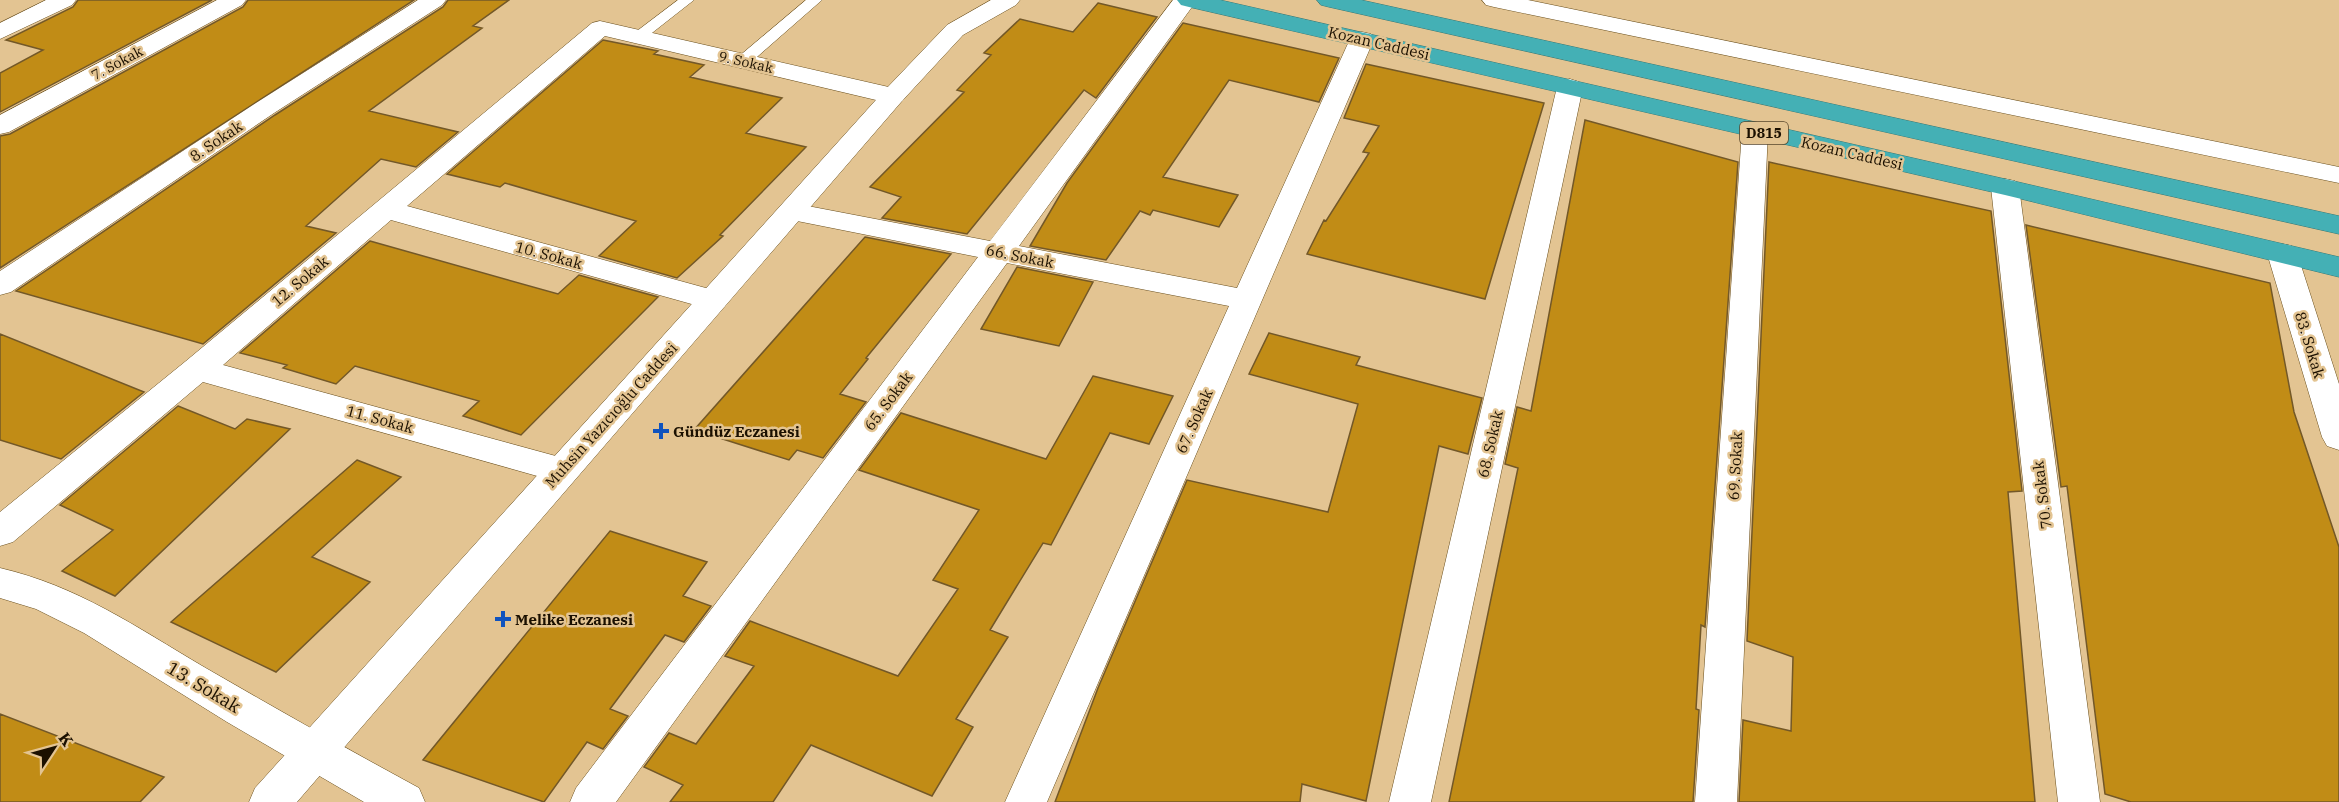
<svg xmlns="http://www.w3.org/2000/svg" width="2339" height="802" viewBox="0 0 2339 802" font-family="'IBM Plex Serif',serif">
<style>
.building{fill:#c18c16;stroke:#735828;stroke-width:1.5}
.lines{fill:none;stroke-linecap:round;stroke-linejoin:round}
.lane-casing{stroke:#6a501f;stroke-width:1}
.street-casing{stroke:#6a501f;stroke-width:1}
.secondary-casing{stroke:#6a501f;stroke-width:1}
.highway-casing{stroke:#367876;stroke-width:1}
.lane{fill:#fff;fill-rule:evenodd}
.street{fill:#fff;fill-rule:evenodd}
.secondary{fill:#fff;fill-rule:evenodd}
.highway{fill:#44b0b5;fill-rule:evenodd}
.poi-dot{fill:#1053be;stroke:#e3c492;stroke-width:2}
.labels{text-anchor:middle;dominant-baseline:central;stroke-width:5;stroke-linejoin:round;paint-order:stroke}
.far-street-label{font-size:14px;fill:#1b1000;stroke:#e3c492}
.shield{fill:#e3c492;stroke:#57462c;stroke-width:1.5}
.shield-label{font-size:14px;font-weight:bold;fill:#1b1000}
.street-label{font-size:15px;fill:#1b1000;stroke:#e3c492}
.poi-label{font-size:15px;font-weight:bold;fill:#1b1000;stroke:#e3c492;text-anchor:start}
.near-street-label{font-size:18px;fill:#1b1000;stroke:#e3c492}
</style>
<rect width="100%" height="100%" fill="#e3c492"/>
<path class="building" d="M 78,0 L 212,0 L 0,112 L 0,73 L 43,50 L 6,40 L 73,7 Z
M 248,0 L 414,0 L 0,268 L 0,136 L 10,134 L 243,7 Z
M 448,0 L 509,0 L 473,26 L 482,28 L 369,111 L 458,132 L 416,167 L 381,159 L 306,226 L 336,233 L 203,344 L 16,291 L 275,115 L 443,7 Z
M 1098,3 L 1157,17 L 1096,98 L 1084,90 L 967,234 L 882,218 L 901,197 L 870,187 L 964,92 L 957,90 L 991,55 L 984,53 L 1020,19 L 1073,32 Z
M 1183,23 L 1339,58 L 1319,102 L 1229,80 L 1163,177 L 1238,195 L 1219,227 L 1153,210 L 1150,215 L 1140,211 L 1106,260 L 1030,246 L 1067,183 Z
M 603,40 L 658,51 L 654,54 L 704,65 L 690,77 L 782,98 L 746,133 L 806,147 L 720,235 L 723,236 L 677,278 L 599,256 L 636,221 L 505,183 L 500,187 L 447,174 Z
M 1366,64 L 1544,103 L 1485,299 L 1307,254 L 1324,220 L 1326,221 L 1369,153 L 1363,152 L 1379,126 L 1344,118 Z
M 1585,120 L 1738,162 L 1705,627 L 1701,625 L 1696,709 L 1699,710 L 1693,802 L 1449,802 L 1518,468 L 1505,464 L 1517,407 L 1531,411 Z
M 1769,162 L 1991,211 L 2022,491 L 2008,492 L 2035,802 L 1739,802 L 1743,720 L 1791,731 L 1793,657 L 1747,641 Z
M 2026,225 L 2270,283 L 2294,412 L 2339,547 L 2339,802 L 2131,802 L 2105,794 L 2067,486 L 2061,487 Z
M 865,237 L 951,254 L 866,358 L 868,359 L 840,394 L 866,402 L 823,458 L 797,450 L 789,460 L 694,430 Z
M 370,241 L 558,294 L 579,275 L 658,297 L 521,435 L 463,416 L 479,401 L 355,366 L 336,384 L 283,368 L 287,365 L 240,353 Z
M 1017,267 L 1093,282 L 1059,346 L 981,329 Z
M 1269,333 L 1360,357 L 1356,365 L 1482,398 L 1468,454 L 1439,446 L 1366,801 L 1302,784 L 1300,802 L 1055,802 L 1098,688 L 1187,480 L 1328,512 L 1358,404 L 1249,374 Z
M 0,334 L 144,392 L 61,459 L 0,440 Z
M 1093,376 L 1173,396 L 1149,444 L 1110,433 L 1051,545 L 1043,543 L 990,630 L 1008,637 L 956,719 L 973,727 L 932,796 L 811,745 L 773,802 L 670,802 L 683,785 L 644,767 L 669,733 L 696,744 L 754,666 L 725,656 L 750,621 L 898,676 L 958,589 L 933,580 L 979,510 L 859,470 L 901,413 L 1046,459 Z
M 178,406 L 235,429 L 247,419 L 290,429 L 115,596 L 62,571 L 113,530 L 60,505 Z
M 357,460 L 401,477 L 312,557 L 370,582 L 276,672 L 171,622 Z
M 610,531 L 707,562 L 683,596 L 711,606 L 684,642 L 665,635 L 610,709 L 628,716 L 603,749 L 587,742 L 544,802 L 423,760 Z
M 0,714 L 164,777 L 140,802 L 0,802 Z"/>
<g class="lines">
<g class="lane-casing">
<path id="lane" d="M 678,0 L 694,0 L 643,40 L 633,40 L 630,37 L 633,34 Z
M 806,0 L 822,0 L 749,64 L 737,64 L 735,61 L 737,58 Z"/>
</g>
<g class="street-casing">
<path id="street" d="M 46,0 L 76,0 L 72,5 L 0,39 L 0,23 Z
M 217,0 L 246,0 L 242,5 L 9,132 L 0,134 L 0,115 Z
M 418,0 L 446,0 L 442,5 L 274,113 L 11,292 L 0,295 L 0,271 L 256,103 Z
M 1173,0 L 1197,0 L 1019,246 L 1237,288 L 1350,39 L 1353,34 L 1362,32 L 1371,34 L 1374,39 L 1047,802 L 1005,802 L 1229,306 L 1007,263 L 616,802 L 570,802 L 576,788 L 978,257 L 782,218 L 778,212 L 782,206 L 792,203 L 990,241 Z
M 1482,0 L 1528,0 L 2339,167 L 2339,183 L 1494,7 L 1486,5 Z
M 600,21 L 893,88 L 902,91 L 906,96 L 902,101 L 893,104 L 605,36 L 407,206 L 724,293 L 728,300 L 724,307 L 713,310 L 391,220 L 223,365 L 574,461 L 579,470 L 574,479 L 562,483 L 203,382 L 13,542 L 0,546 L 0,512 L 186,361 L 592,23 Z
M 1570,79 L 1579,82 L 1583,87 L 1431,802 L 1389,802 L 1557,87 L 1561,82 Z
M 1755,123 L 1764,125 L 1768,131 L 1737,802 L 1695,802 L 1742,131 L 1746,125 Z
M 2005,179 L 2015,181 L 2019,187 L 2100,802 L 2058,802 L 1991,187 L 1995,181 Z
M 2282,244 L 2292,246 L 2297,253 L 2339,384 L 2339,450 L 2327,446 L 2322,437 L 2267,253 L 2272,246 Z
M 0,568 C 78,586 136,627 204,667 C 275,708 347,749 419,788 L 425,802 L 364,802 L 227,722 L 84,633 L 36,609 L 0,598 Z"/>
</g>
<g class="secondary-casing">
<path id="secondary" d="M 991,0 L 1020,0 L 1016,5 L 963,35 L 902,101 L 297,802 L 249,802 L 255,788 L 884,91 L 947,25 Z"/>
</g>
<g class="highway-casing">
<path id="highway" d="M 1177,0 L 1220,0 L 2005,179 L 2339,257 L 2339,277 L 2005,195 L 1189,7 L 1181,5 Z
M 1317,0 L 1361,0 L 2339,216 L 2339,234 L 1329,7 L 1321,5 Z"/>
</g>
<use href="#lane" class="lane"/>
<use href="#street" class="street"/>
<use href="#secondary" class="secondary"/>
<use href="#highway" class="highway"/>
</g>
<g class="poi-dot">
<path d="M658 422h6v6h6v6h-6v6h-6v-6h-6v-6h6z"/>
<path d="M500 610h6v6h6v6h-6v6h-6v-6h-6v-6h6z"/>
</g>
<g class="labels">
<g class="far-street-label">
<text transform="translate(746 62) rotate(13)">9. Sokak</text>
<text transform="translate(117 63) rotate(-28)">7. Sokak</text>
</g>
<rect class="shield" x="1740" y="122" width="48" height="22" rx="4.5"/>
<g class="shield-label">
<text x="1764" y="133">D815</text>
</g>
<g class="street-label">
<text transform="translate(1379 43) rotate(13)">Kozan Caddesi</text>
<text transform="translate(216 141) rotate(-34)">8. Sokak</text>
<text transform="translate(1852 153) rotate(13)">Kozan Caddesi</text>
<text transform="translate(549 255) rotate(15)">10. Sokak</text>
<text transform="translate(1020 256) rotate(11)">66. Sokak</text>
<text transform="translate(300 281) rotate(-40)">12. Sokak</text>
<text transform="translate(2310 345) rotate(73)">83. Sokak</text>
<text transform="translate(888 401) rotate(-53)">65. Sokak</text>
<text transform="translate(611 415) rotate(-48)">Muhsin Yazıcıoğlu Caddesi</text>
<text transform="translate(380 419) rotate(15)">11. Sokak</text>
<text transform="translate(1194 421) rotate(-66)">67. Sokak</text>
<text transform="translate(1490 444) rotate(-77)">68. Sokak</text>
<text transform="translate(1735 466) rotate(-87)">69. Sokak</text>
<text transform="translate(2042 495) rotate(-97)">70. Sokak</text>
</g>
<g class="poi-label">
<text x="673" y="431">Gündüz Eczanesi</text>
<text x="515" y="619">Melike Eczanesi</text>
</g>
<g class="near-street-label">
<text transform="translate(204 687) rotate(31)">13. Sokak</text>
</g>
</g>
<g transform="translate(54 748) rotate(54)" stroke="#e3c492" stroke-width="4.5" paint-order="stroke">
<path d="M0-4.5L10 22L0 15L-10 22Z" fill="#1b1000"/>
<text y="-9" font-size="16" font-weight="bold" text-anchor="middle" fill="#1b1000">K</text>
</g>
</svg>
